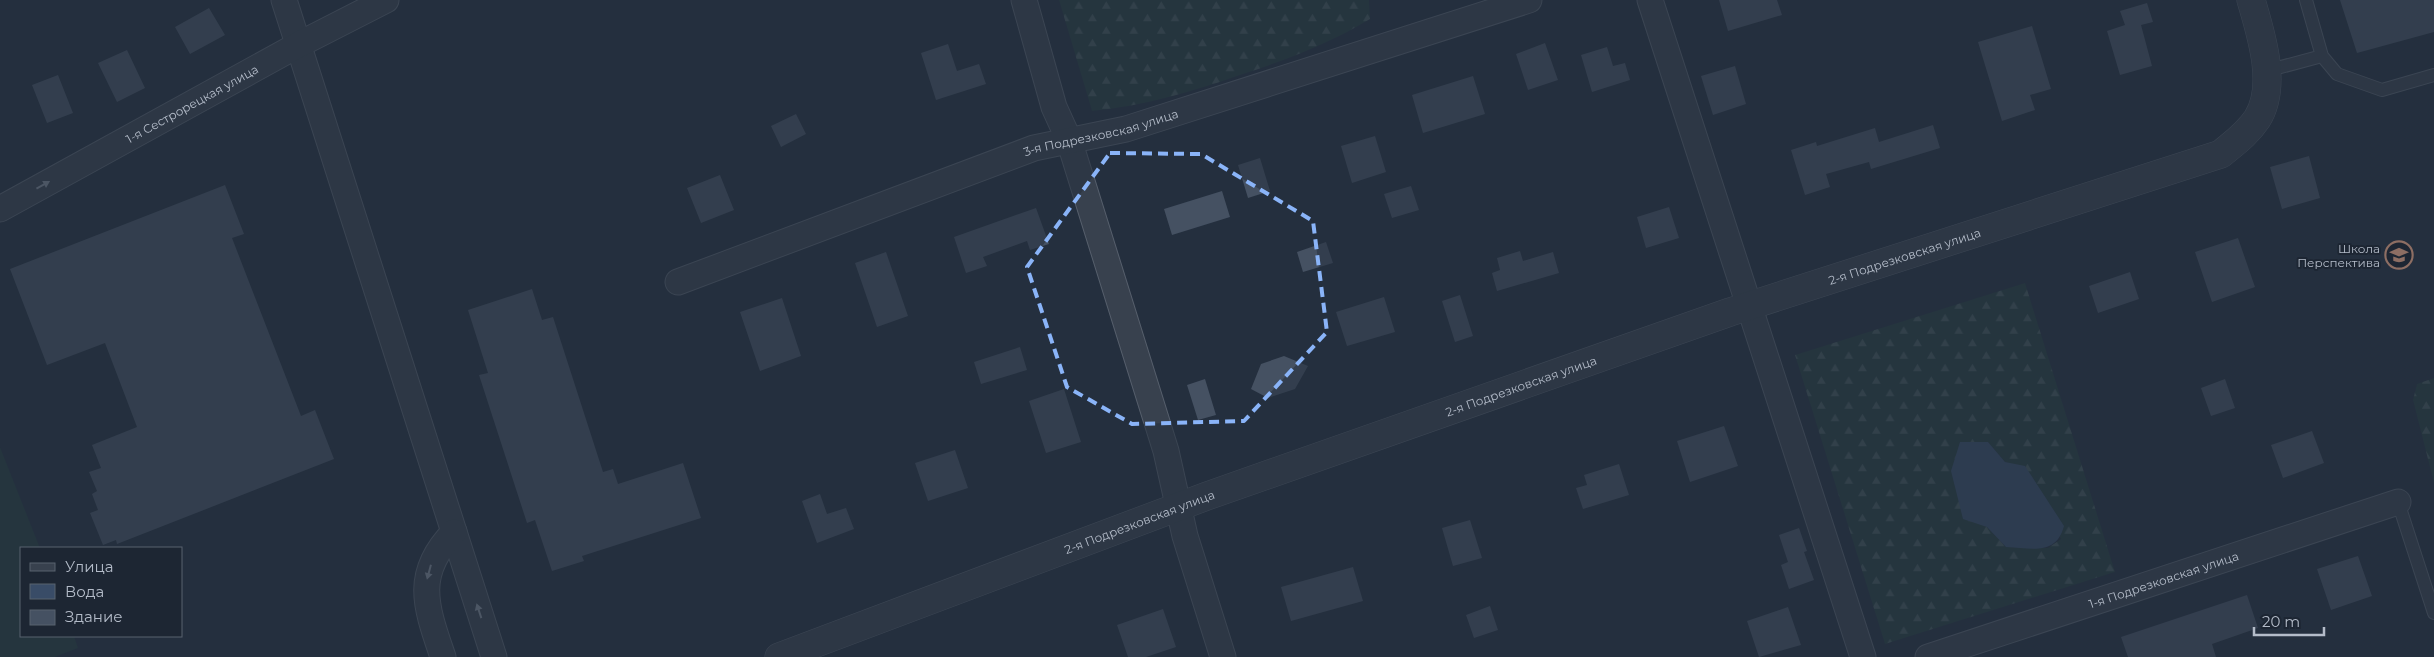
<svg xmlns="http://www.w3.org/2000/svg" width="2434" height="657" viewBox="0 0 2434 657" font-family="Montserrat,sans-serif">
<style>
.forest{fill:url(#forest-firs);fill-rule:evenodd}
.garden{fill:#263c3f}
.water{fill:#394c67}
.building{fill:#455162}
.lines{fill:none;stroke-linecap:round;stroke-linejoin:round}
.service-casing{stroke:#565f6c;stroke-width:14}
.minor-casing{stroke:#565f6c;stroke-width:27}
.tertiary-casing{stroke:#565f6c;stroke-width:29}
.service{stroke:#38414e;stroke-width:12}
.minor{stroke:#38414e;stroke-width:25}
.tertiary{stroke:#38414e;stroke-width:28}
.oneway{fill:#7c8592}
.marked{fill:none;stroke:#8ab4f8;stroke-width:4;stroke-dasharray:10 6;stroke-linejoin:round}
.labels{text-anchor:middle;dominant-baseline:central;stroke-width:4;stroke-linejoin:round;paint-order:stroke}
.street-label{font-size:12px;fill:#b4bcc9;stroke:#1d2633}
.poi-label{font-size:12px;fill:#b4bcc9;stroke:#1d2633;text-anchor:end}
</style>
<defs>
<pattern id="forest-firs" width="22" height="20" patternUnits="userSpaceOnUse" patternTransform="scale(1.25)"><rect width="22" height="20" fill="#263c3f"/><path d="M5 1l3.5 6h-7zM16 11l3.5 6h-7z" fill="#435659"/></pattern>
</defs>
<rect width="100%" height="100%" fill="#242f3e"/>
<path class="forest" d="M 1059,0 L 1369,0 L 1370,19 C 1329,44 1286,60 1240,75 C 1192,92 1143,106 1092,111 Z
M 2025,283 L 2115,572 L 1885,644 L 1795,355 ZM 1988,442 L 2005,462 L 2025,467 L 2061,539 L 2048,548 L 2006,547 L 1987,527 Z
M 2434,378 L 2434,483 L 2413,400 L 2417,384 Z"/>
<path class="garden" d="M 0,447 L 40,548 L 21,548 L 21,636 L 74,636 L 78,648 L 55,657 L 0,657 Z"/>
<path class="water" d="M 1960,442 L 1988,442 L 2005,462 L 2025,466 L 2064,526 C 2056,556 2032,548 2006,547 L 1987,527 L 1963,519 L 1951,471 Z"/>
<path class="building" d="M 1719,0 L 1777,0 L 1782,15 L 1728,31 Z
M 2340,0 L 2434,0 L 2434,32 L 2357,53 Z
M 2147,3 L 2153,22 L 2141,25 L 2152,66 L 2120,75 L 2107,31 L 2125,25 L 2120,11 Z
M 209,8 L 225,35 L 190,54 L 175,27 Z
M 2032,26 L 2051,89 L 2030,95 L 2035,110 L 2002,121 L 1978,42 Z
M 1545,43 L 1558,80 L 1528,90 L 1516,54 Z
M 948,44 L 957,71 L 979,64 L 986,84 L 936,100 L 921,53 Z
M 1607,47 L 1613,66 L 1625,63 L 1630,80 L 1592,92 L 1581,55 Z
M 127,50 L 145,88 L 117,102 L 98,63 Z
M 1735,66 L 1746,104 L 1713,115 L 1701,76 Z
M 58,75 L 73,113 L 47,123 L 32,85 Z
M 1473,76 L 1485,114 L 1423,133 L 1412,95 Z
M 796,114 L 806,134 L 781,147 L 771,126 Z
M 1933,125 L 1940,148 L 1871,169 L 1869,162 L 1826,174 L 1830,187 L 1805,195 L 1791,150 L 1816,142 L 1817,146 L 1875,128 L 1879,142 Z
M 1375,136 L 1386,172 L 1352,183 L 1341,146 Z
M 2309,156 L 2320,198 L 2282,209 L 2270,167 Z
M 1260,158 L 1270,191 L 1248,198 L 1238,165 Z
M 720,175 L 734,210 L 701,223 L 687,188 Z
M 225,185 L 244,234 L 232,238 L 301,416 L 315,410 L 334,459 L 117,544 L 116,540 L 103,545 L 90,513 L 98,510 L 92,494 L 97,491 L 89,472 L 101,468 L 92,445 L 137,427 L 105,343 L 47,365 L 10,269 Z
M 1411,186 L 1419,210 L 1392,218 L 1384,194 Z
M 1222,191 L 1230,217 L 1172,235 L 1164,209 Z
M 1669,207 L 1679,238 L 1646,248 L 1637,217 Z
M 1036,208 L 1049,244 L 1030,250 L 1027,241 L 983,257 L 987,266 L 966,273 L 954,237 Z
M 2238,238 L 2255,287 L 2212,302 L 2195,252 Z
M 1326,242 L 1333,263 L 1303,272 L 1297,252 Z
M 1520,251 L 1523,261 L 1553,252 L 1559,273 L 1497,291 L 1492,273 L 1500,270 L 1497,258 Z
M 886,252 L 908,316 L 877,327 L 855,263 Z
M 2130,272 L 2139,299 L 2098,313 L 2089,286 Z
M 532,289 L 542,320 L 553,317 L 603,472 L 613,469 L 618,484 L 683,463 L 701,518 L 582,556 L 584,561 L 552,571 L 535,520 L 527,523 L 479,375 L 488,373 L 468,310 Z
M 1460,295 L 1473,336 L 1455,342 L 1442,301 Z
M 1384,297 L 1395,332 L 1347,346 L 1336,312 Z
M 782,298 L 801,356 L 760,371 L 740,312 Z
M 1020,347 L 1027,370 L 981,384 L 974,362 Z
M 1284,356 L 1308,366 L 1295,389 L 1268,398 L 1251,389 L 1261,364 Z
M 1205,379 L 1216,415 L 1198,420 L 1187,385 Z
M 2225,379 L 2235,408 L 2211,416 L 2201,388 Z
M 1064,389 L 1081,442 L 1046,453 L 1029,401 Z
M 1724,426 L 1738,466 L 1690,482 L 1677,441 Z
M 2312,431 L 2324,463 L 2283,478 L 2271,445 Z
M 955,450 L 968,488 L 928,501 L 915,463 Z
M 1619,464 L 1629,495 L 1583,509 L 1576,488 L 1587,485 L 1584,475 Z
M 820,494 L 827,514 L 846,508 L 854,529 L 817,543 L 802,501 Z
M 1470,520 L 1482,558 L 1453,566 L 1442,528 Z
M 1799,528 L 1807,551 L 1804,552 L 1814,580 L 1789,589 L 1781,565 L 1788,562 L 1779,535 Z
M 2358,556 L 2372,596 L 2331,610 L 2317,569 Z
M 1353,567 L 1363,601 L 1291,621 L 1281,587 Z
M 2247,595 L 2258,628 L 2212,644 L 2216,657 L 2128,657 L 2121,637 Z
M 1490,606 L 1498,630 L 1474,638 L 1466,615 Z
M 1788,607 L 1801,645 L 1759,657 L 1747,621 Z
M 1163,609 L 1176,647 L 1146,657 L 1128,657 L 1117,625 Z"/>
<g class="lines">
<g class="service-casing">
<path id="service" d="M 2306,0 L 2322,56 L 2337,74 L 2382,90 L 2434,75
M 2266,71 L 2322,56
M 2398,502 L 2434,613"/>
</g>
<g class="minor-casing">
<g id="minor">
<path d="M 284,0 L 494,657"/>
<path d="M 1024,0 L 1054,107 L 1069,140 L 1166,451 L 1185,536 L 1223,657"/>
<path d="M 1650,0 L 1863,657"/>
<path id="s1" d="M 0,209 L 298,45 L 386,0"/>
<path id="s2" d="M 678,282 L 1034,148 L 1126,129 L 1529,0"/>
<path d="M 443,657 C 426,607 413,574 454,532"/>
<path id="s3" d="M 1928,657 L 2398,502"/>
</g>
</g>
<g class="tertiary-casing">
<g id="tertiary">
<path id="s4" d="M 779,657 L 1207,496 L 1730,312 L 2221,154 C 2234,143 2247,134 2257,119 C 2278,86 2261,34 2251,0"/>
</g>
</g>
<use href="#service" class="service"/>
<use href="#minor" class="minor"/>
<use href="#tertiary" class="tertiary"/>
</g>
<defs><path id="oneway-solid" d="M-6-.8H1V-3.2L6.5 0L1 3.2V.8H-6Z" transform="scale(1.25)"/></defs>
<g class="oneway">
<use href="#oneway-solid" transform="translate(43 185) rotate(-29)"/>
<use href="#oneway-solid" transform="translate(429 572) rotate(105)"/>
<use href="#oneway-solid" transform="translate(479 611) rotate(-108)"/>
</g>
<path d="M0 0H2434V657H0ZM 1110,153 L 1201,154 L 1313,221 L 1327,332 L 1244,421 L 1132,424 L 1067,387 L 1027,267 Z" fill="#242f3e" fill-opacity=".55" fill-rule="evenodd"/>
<path class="marked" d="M 1110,153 L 1201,154 L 1313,221 L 1327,332 L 1244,421 L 1132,424 L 1067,387 L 1027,267 Z"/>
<defs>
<g id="school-ring" transform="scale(1.4375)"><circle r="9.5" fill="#1d2633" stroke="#8d6e63" stroke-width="1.5"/><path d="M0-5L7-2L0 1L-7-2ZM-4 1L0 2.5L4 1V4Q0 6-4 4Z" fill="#8d6e63"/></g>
</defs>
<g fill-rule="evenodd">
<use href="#school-ring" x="2399" y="255"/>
</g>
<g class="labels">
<g class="street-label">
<text stroke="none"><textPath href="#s1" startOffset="219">1-я Сестрорецкая улица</textPath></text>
<text stroke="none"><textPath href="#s2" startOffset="449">3-я Подрезковская улица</textPath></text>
<text stroke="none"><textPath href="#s4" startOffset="1195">2-я Подрезковская улица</textPath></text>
<text stroke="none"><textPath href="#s4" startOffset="790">2-я Подрезковская улица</textPath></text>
<text stroke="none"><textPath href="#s4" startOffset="385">2-я Подрезковская улица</textPath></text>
<text stroke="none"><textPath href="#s3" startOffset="248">1-я Подрезковская улица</textPath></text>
</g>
<g class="poi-label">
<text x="2380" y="248">Школа<tspan x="2380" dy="14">Перспектива</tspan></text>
</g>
</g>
<rect x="20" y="547" width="162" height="90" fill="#1d2633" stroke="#59626f"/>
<rect x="30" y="563" width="25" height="8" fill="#38414e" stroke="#59626f"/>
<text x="65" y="572" font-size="15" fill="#b4bcc9">Улица</text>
<rect x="30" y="584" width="25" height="15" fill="#394c67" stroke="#59626f"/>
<text x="65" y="597" font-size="15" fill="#b4bcc9">Вода</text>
<rect x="30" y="610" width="25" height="15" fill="#455162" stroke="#59626f"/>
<text x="65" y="622" font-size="15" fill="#b4bcc9">Здание</text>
<path d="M2254 627v8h70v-8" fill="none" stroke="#b4bcc9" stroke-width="2.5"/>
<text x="2262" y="627" font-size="15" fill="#b4bcc9" stroke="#1d2633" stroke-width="4" paint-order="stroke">20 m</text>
</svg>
